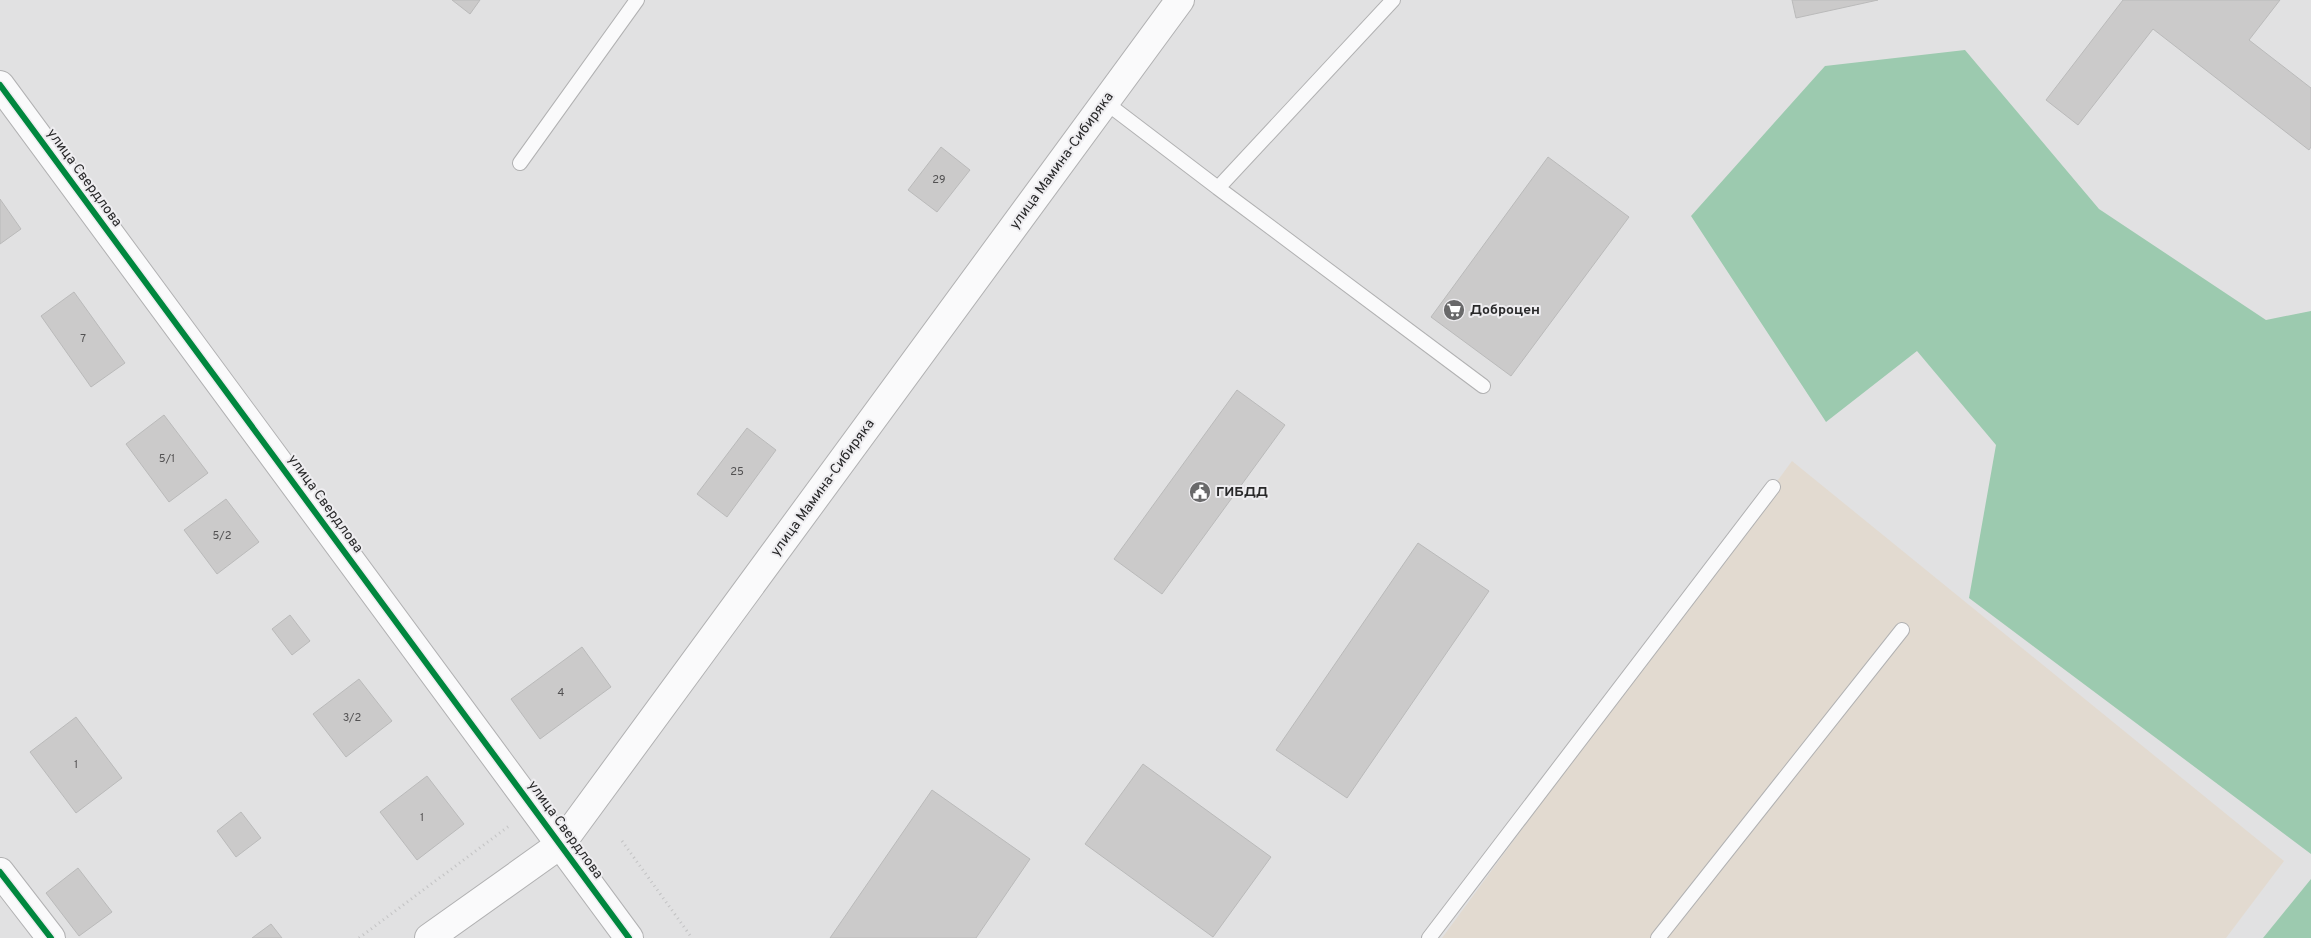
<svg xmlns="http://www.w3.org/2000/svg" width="2311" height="938" viewBox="0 0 2311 938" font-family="Overpass,sans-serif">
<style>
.industrial{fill:#e2dad0}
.forest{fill:#9ccaaf}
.building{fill:#cbcaca;stroke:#bababa}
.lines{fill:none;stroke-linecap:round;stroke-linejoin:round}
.service-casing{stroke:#b1b1b2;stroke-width:16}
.minor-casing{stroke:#b1b1b2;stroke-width:30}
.tertiary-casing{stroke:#b1b1b2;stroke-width:30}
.secondary-casing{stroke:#b1b1b2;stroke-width:30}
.path{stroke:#c2c2c3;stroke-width:3;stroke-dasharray:1 4;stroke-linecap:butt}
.service{stroke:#fafafb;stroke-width:14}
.minor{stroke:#fafafb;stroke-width:28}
.tertiary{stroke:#fafafb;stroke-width:28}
.secondary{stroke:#fafafb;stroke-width:28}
.cycleway-casing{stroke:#eeedf0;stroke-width:9}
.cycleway{stroke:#00873e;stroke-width:6}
.labels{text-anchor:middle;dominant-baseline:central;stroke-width:4;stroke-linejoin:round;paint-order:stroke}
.number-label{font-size:11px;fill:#525152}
.street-label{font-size:14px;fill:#282829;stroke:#eeedf0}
.poi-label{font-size:14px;font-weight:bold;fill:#282829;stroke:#eeedf0;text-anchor:start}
</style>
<rect width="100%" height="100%" fill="#e1e1e2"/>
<path class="industrial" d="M 1792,461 L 2284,861 L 2226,938 L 1442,938 Z"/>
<path class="forest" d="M 1965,50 L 2099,209 L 2266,320 L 2311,311 L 2311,854 L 1969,598 L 1996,445 L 1917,351 L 1826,422 L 1691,216 L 1825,66 Z
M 2311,879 L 2311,938 L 2263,938 Z"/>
<path class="building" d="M 452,0 L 480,0 L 470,14 Z
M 1792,0 L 1878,0 L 1796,18 Z
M 2123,0 L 2280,0 L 2249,40 L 2311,88 L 2311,147 L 2309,150 L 2153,29 L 2078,125 L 2046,100 Z
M 941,147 L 970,170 L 937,212 L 908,190 Z
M 1548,157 L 1629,217 L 1511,376 L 1431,317 Z
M 0,199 L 21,229 L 0,244 Z
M 74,292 L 125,363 L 91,387 L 41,316 Z
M 1237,390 L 1285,425 L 1162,594 L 1114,559 Z
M 164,415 L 208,473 L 169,502 L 126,444 Z
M 747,428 L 776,450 L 727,517 L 697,494 Z
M 226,499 L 259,542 L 217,574 L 184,530 Z
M 1418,543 L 1489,591 L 1347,798 L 1276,750 Z
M 290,615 L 310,641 L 292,655 L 272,629 Z
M 582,647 L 611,687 L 540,739 L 511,699 Z
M 359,679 L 392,721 L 346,757 L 313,714 Z
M 76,717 L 122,778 L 76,813 L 30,752 Z
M 1143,764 L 1271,857 L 1213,937 L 1085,844 Z
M 427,776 L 464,824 L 417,860 L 380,812 Z
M 932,790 L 1030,859 L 976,938 L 830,938 Z
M 241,812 L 261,838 L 236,857 L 217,831 Z
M 78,868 L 112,912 L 79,936 L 46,893 Z
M 271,924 L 282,938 L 252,938 Z"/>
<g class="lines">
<g class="service-casing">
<path id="service" d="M 1105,102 L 1218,188 L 1393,0
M 520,163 L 637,0
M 1218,188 L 1483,386
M 1429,938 L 1773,487
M 1658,938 L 1902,630"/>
</g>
<g class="minor-casing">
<path id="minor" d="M 0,872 L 51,938"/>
</g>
<g class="tertiary-casing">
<path id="tertiary" d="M 0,85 L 629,938"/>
</g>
<g class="secondary-casing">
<path id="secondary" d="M 429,938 L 561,844 L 1180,0"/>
</g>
<path class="path" d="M 622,841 L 692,938
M 359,938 L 509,826"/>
<use href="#service" class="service"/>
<use href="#minor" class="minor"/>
<use href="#tertiary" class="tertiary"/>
<use href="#secondary" class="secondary"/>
<g class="cycleway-casing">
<path id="cycleway" d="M 0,85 L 629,938
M 0,872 L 51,938"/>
</g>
<use href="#cycleway" class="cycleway"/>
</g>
<defs>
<g id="supermarket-disc" transform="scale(1.125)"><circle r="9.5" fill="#69696a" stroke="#eeedf0"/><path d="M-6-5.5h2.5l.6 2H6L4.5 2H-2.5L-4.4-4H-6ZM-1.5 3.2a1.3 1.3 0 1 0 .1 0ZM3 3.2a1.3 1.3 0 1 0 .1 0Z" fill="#fff"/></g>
<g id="civic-disc" transform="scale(1.125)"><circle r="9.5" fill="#69696a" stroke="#eeedf0"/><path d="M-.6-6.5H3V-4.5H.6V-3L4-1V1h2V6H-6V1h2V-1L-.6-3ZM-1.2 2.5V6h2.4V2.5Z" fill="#fff"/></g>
</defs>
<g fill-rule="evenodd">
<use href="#supermarket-disc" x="1454" y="310"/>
<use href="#civic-disc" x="1200" y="492"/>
</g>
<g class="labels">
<g class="number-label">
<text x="939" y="180">29</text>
<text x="83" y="339">7</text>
<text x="167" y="459">5/1</text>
<text x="737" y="472">25</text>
<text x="222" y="536">5/2</text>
<text x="561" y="693">4</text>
<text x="352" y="718">3/2</text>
<text x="76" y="765">1</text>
<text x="422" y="818">1</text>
</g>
<g class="street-label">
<text transform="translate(1062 161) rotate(-54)">улица Мамина-Сибиряка</text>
<text transform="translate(84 178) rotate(54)">улица Свердлова</text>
<text transform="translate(823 488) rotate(-54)">улица Мамина-Сибиряка</text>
<text transform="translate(325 504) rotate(54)">улица Свердлова</text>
<text transform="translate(565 830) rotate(54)">улица Свердлова</text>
</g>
<g class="poi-label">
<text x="1470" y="310">Доброцен</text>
<text x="1216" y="492">ГИБДД</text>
</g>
</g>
</svg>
